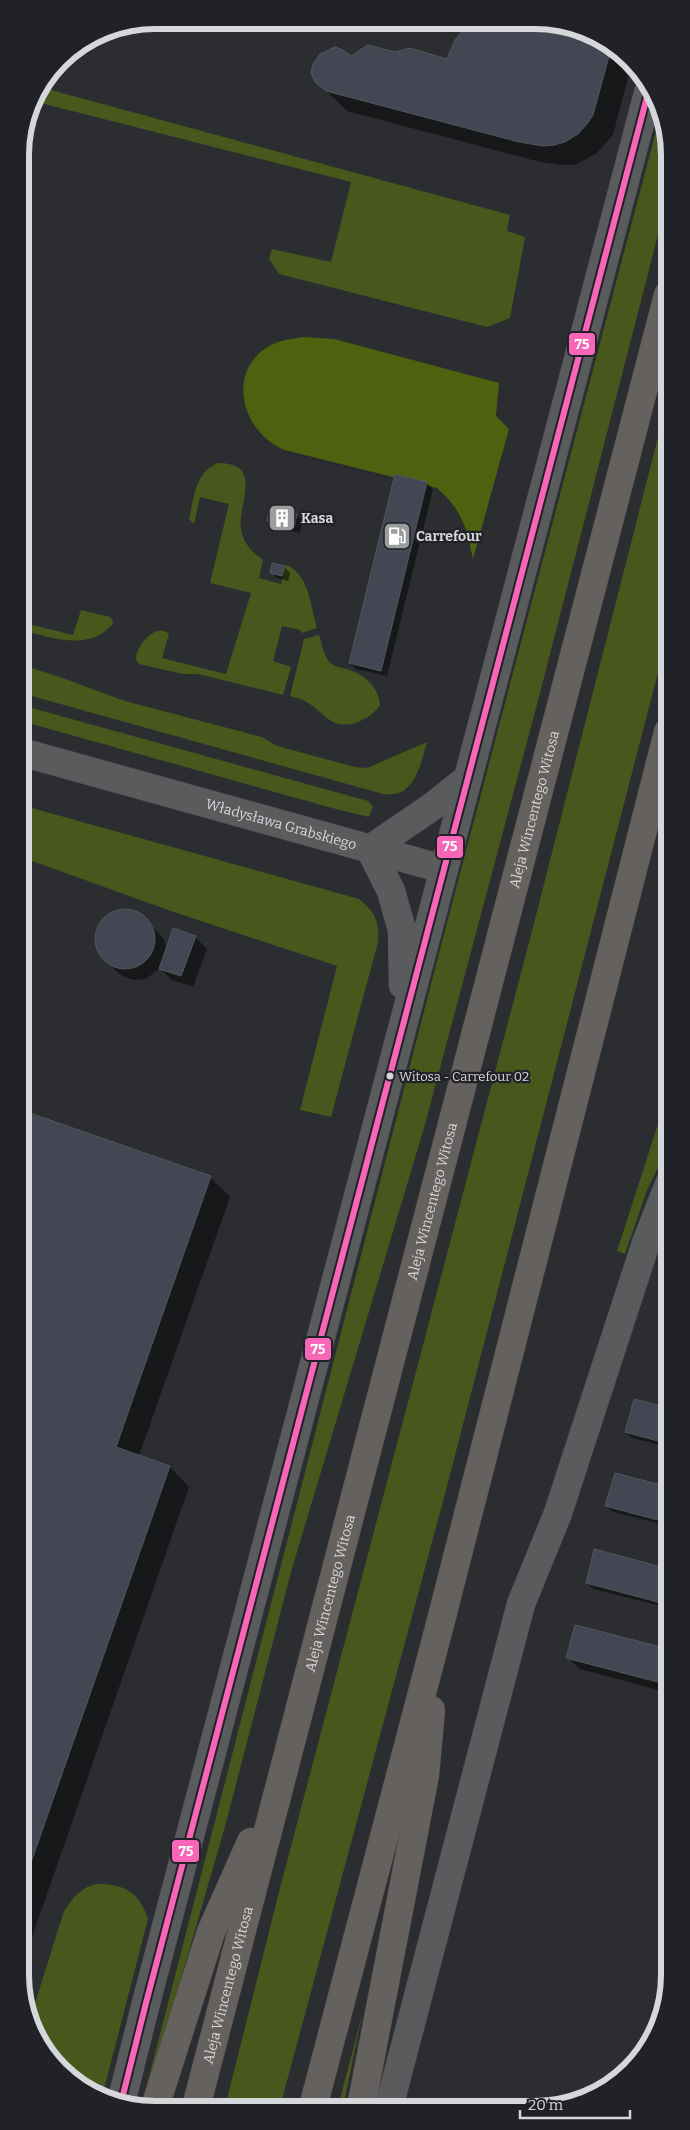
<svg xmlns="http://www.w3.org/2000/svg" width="690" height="2130" viewBox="0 0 690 2130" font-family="Bitter,serif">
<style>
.green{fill:#48571c}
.forest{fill:#4f610f}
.shadow{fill:#0007}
.building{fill:#434754;stroke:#555658}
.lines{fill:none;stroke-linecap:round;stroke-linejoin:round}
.minor-casing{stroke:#47484a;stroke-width:29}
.primary-casing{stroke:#47484a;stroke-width:29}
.minor{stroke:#5a5b5d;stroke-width:28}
.primary{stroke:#65615e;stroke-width:28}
.bus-1-casing{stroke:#212227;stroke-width:10}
.bus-1{stroke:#fa66b7;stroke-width:6}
.bus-dot{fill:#d6d7da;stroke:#212227;stroke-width:2}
.labels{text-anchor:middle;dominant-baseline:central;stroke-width:4.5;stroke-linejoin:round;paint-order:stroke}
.bus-label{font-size:13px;fill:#d6d7da;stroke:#212227;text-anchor:start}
.poi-label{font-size:14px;font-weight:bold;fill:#d6d7da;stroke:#212227;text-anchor:start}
.street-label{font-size:14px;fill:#d6d7da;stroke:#212227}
.rim{fill:none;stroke:#d6d7da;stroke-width:6}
.line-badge{stroke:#212227;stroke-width:2}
.badge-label{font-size:14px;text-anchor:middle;font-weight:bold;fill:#fff}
</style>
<rect width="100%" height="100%" fill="#2c2d30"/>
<path class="green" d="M 40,87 L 510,215 L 507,231 L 525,237 L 510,318 L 487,327 L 279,274 L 269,259 L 272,249 L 331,262 L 351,182 L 33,101 Z
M 660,116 L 667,129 L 668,196 L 540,693 L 424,1128 L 291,1572 L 226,1823 L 147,2096 L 144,2096 L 438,957 Z
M 668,398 L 668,634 L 446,1490 L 280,2107 L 225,2107 L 280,1888 L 531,935 Z
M 218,463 C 265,463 237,505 241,529 C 243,543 252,552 263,560 L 259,578 L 281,584 L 286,565 C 309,573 311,608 317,628 L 302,633 L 300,630 L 282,626 L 273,661 L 291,667 L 283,695 L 198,674 L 183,674 L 139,664 L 136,660 C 135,647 156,621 169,634 L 162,658 L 226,674 L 251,593 L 210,583 L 229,504 L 200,497 L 194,524 L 189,519 C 194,498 195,472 218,463 Z
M 81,610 L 110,617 L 113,621 L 112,625 C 87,652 51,637 21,630 L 21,622 L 73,635 Z
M 319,635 C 322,644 324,658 332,664 C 336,667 342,668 347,669 C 364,675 378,685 380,705 C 372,718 349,730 333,722 C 324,717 317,708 308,703 C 303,699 296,698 290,696 L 304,639 Z
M 21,665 L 57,676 L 125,701 L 262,737 L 277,746 L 355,767 L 367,768 L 427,742 C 422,760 416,790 395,794 C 391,795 386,794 383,794 L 21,693 Z
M 21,705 L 368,801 L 373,806 L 369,817 L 332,808 L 21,721 Z
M 21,805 L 359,899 C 375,911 380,923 378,942 L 331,1117 L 300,1110 L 337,966 L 171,911 L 21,857 Z
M 669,1090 L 669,1146 L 647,1190 L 625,1254 L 617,1251 Z
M 97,1884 C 125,1884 139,1892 148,1919 L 103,2093 L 60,2071 L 31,2016 L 64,1911 L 75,1896 L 87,1887 Z
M 363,2011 L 343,2107 L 338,2107 Z"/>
<path class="forest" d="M 303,337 L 334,339 L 499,383 L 496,416 L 509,429 L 473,559 C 466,527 463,511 437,488 L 285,450 C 241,433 224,368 273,344 C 281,340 293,339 303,337 Z"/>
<path class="shadow" d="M 472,22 L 561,23 L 631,60 L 632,63 L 613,135 L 597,153 L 575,165 L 564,165 L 540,162 L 347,111 L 316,81 L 395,53 L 448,60 Z
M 396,476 L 427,483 L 433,489 L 387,676 L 356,669 L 350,663 Z
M 297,515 L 302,521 L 300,533 L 274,527 L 268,521 Z
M 284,567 L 290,573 L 288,581 L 277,578 L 271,572 Z
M 130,910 L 139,914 L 158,932 L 164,940 L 167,951 L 195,937 L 207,949 L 193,987 L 172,980 L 160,968 L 146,979 L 136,980 L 127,978 L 118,973 L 99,953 L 96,944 L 99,926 L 112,913 Z
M 21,1111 L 210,1177 L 230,1197 L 139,1456 L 170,1467 L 189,1487 L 23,1963 Z
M 635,1400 L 669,1409 L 669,1447 L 632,1438 L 626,1432 Z
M 616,1475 L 669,1489 L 669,1526 L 613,1512 L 607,1506 Z
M 595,1551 L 669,1570 L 669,1608 L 593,1589 L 587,1583 Z
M 576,1626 L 669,1651 L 669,1693 L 580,1669 L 568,1658 Z"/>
<path class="building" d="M 470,22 L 561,23 L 611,49 L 593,115 L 587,124 L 578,134 L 565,142 L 554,145 L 543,146 L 519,142 L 326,91 L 315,82 L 311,73 L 313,64 L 320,54 L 335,47 L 343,50 L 351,56 L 368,45 L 395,52 L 410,48 L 447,59 L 455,40 Z
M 395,474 L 427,482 L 381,671 L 349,663 Z
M 270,508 L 297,514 L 294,527 L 267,521 Z
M 272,563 L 285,566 L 282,576 L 270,573 Z
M95 939a30 30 0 1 1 60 0a30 30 0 1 1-60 0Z
M 173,928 L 196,936 L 181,976 L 159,969 Z
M 21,1110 L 211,1176 L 116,1447 L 170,1466 L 22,1888 Z
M 634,1399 L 669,1408 L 669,1444 L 625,1432 Z
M 615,1473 L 669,1487 L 669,1523 L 605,1506 Z
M 594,1549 L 669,1569 L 669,1605 L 586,1583 Z
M 575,1625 L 669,1649 L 669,1685 L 566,1658 Z"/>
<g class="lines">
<g class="minor-casing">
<g id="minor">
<path id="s1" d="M 21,752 L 443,869"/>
<path d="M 370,849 L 391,891 L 402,930 L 403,985"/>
<path d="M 370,849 L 433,806 L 468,778"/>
<path d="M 121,2103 L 146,2003 L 648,93"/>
<path d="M 389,2107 L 521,1604 L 558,1513 L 646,1243 L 669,1184"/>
</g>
</g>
<g class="primary-casing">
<g id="primary">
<path d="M 155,2107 L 211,1932 L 251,1842"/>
<path id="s2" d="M 196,2107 L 668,295"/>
<path d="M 313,2107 L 438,1632 L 668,732"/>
<path d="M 361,2107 L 425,1775 L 431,1710"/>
</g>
</g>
<use href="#minor" class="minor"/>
<use href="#primary" class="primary"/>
<g class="bus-1-casing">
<path id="bus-1" d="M 121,2103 L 146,2003 L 648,93"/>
</g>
<use href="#bus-1" class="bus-1"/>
</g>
<defs>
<g id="building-square" transform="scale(1.4375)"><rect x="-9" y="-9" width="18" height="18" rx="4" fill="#9a9c9e" stroke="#212227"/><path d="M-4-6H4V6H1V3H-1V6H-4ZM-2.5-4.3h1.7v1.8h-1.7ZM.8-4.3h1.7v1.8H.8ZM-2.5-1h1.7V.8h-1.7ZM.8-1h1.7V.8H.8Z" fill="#fff"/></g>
<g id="fuel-square" transform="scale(1.4375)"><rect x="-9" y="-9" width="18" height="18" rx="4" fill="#9a9c9e" stroke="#212227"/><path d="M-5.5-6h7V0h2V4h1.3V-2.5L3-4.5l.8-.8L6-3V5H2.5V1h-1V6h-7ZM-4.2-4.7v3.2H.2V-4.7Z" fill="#fff"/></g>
</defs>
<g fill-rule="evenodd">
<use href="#building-square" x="282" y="518"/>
<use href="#fuel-square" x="397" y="536"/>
</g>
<circle class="bus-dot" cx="390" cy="1076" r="4.5"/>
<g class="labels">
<g class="bus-label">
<text x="399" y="1076">Witosa - Carrefour 02</text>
</g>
<g class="poi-label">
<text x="301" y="518">Kasa</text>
<text x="416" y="536">Carrefour</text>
</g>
<g class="street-label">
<text stroke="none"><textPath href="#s2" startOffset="1341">Aleja Wincentego Witosa</textPath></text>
<text stroke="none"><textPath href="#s1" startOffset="270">Władysława Grabskiego</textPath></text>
<text stroke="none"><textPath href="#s2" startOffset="936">Aleja Wincentego Witosa</textPath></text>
<text stroke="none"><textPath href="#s2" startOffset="531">Aleja Wincentego Witosa</textPath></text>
<text stroke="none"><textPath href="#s2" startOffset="126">Aleja Wincentego Witosa</textPath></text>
</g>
</g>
<path d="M0 0H690V2130H0ZM155 29H535A126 126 0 0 1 661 155V1975A126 126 0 0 1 535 2101H155A126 126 0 0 1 29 1975V155A126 126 0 0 1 155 29Z" fill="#212227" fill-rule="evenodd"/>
<path class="rim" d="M155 29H535A126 126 0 0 1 661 155V1975A126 126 0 0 1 535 2101H155A126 126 0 0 1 29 1975V155A126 126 0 0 1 155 29Z"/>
<g class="line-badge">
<rect x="568" y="332" width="28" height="24" rx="5" fill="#fa66b7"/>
<rect x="436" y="835" width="28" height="24" rx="5" fill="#fa66b7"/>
<rect x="304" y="1337" width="28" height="24" rx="5" fill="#fa66b7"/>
<rect x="171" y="1839" width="29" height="24" rx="5" fill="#fa66b7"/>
</g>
<g class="badge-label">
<text x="582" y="349">75</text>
<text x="450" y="851">75</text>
<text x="318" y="1354">75</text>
<text x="186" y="1856">75</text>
</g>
<path d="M520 2110v8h110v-8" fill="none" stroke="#d6d7da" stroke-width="2.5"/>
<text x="528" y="2110" font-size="15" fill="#d6d7da" stroke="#212227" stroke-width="4" paint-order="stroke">20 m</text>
</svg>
